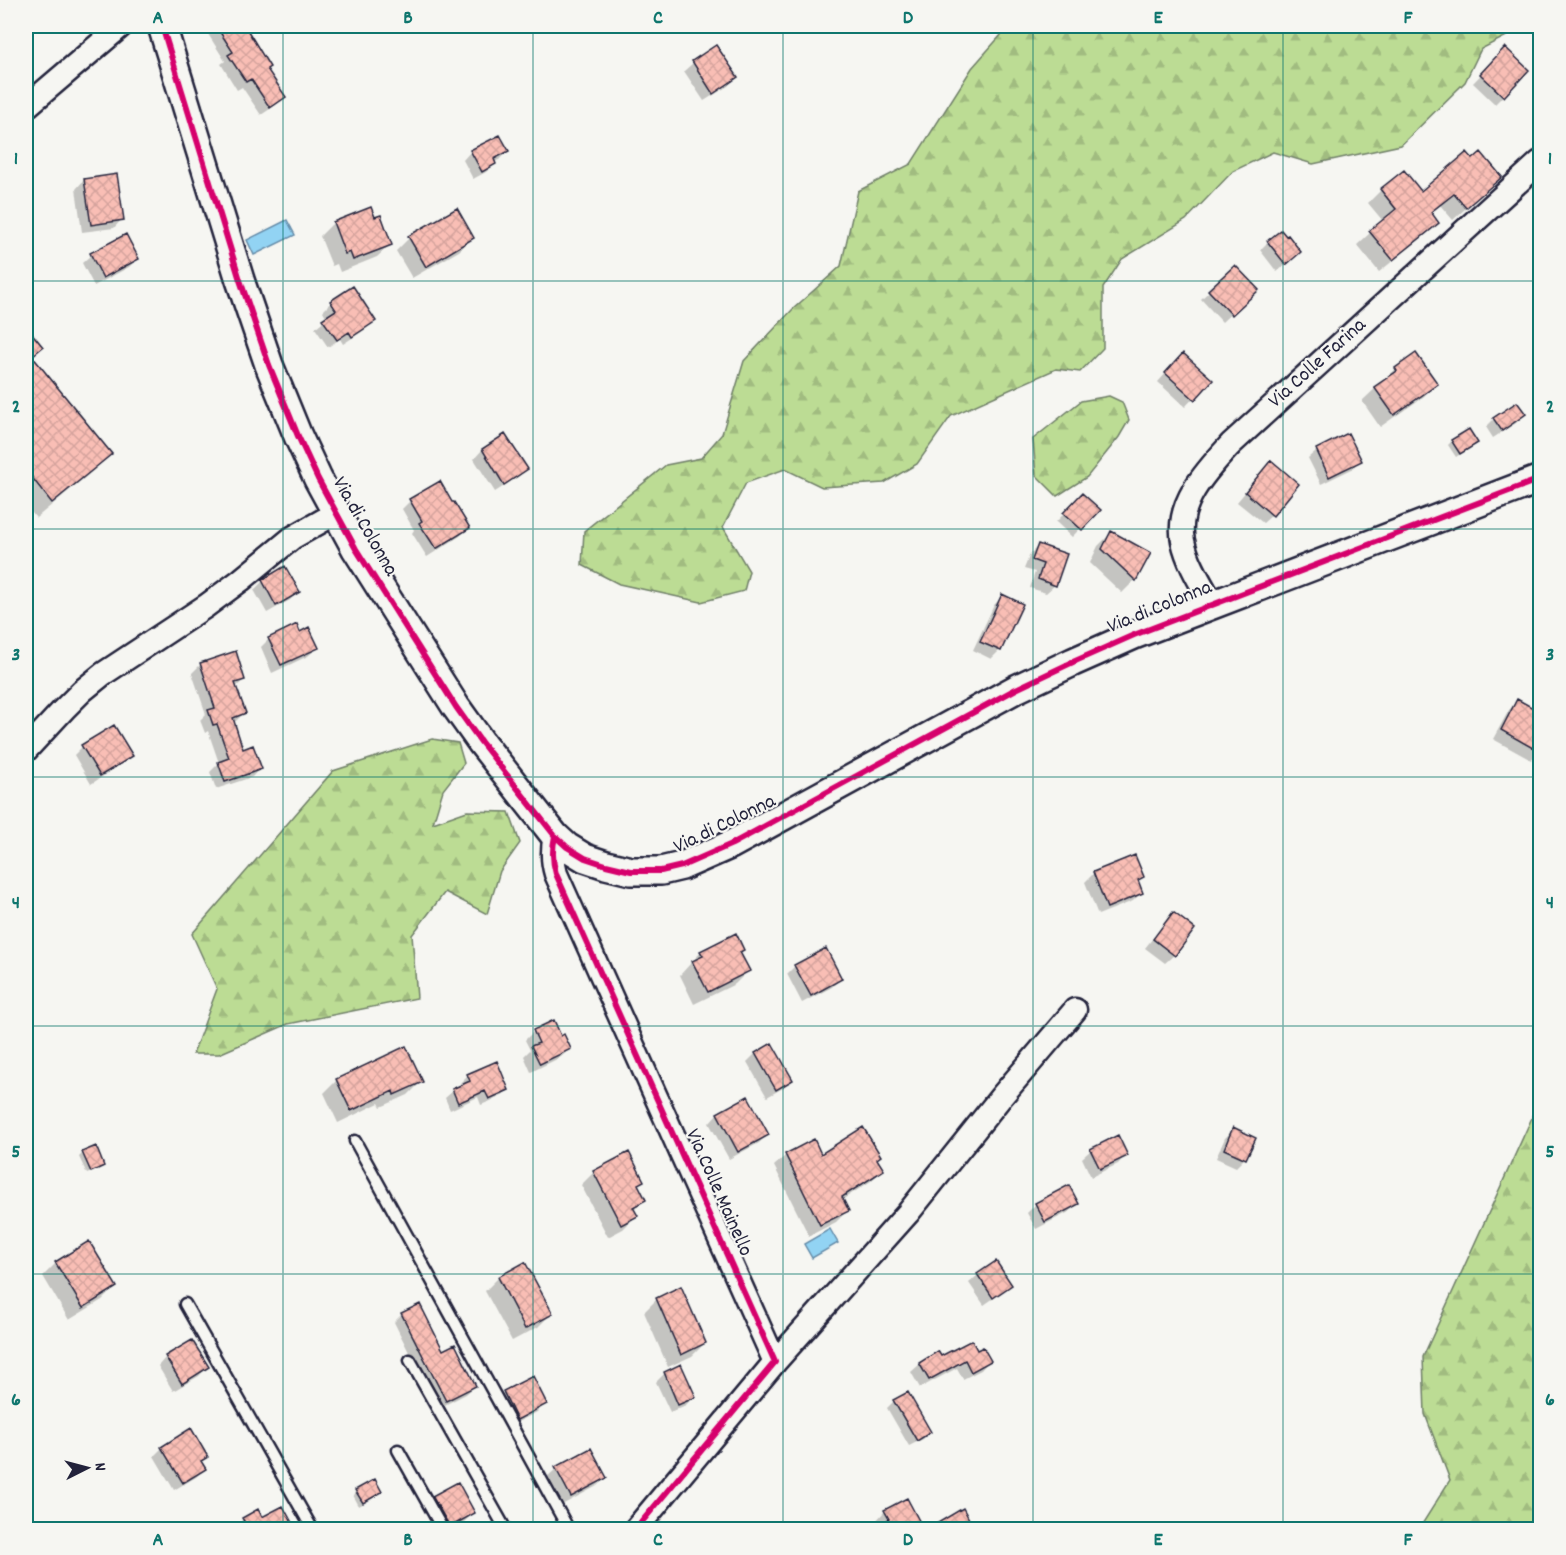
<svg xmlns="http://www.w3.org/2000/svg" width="1566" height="1555" viewBox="0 0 1566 1555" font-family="Dekko,sans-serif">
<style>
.forest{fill:url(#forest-firs);stroke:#6f7f68;stroke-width:1.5}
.water{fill:#92d3f3;stroke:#658ca9;stroke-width:1.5}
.shadow{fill:#0003}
.building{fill:url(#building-cross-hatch);stroke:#22223b;stroke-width:1.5}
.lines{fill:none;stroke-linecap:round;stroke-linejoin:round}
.service-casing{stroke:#22223b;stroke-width:15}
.minor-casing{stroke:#22223b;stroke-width:27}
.tertiary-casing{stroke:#22223b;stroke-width:32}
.service{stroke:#f6f6f2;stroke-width:10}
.minor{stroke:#f6f6f2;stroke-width:22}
.tertiary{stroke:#f6f6f2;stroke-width:27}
.cycleway-casing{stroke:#f6f6f2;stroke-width:10}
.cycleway{stroke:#d6006c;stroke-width:6}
.grid{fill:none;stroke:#0f766e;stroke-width:1.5;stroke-opacity:0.55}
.labels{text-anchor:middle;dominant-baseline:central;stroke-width:4.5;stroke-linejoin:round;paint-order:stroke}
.street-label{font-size:21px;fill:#22223b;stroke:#f6f6f2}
.neatline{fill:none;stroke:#0f766e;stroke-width:2}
.grid-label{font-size:20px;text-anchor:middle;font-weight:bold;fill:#0f766e}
</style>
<defs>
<pattern id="forest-firs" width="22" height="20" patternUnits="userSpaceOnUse" patternTransform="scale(1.5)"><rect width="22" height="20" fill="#bcdc94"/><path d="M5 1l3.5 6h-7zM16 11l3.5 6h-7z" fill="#a1bc80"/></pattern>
<pattern id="building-cross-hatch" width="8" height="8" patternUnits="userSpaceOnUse" patternTransform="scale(1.5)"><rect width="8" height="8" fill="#f9beb5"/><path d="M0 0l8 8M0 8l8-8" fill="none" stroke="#d5a39d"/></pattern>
</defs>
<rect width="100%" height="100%" fill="#f6f6f2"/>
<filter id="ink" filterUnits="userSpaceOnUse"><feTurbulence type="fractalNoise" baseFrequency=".0167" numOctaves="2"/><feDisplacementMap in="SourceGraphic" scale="12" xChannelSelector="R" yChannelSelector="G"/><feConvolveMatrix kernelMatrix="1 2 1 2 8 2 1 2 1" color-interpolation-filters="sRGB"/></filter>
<g filter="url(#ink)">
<path class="forest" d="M 1009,26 L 1540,26 L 1520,29 L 1481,49 L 1465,82 L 1401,145 L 1313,164 L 1273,152 L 1233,171 L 1186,220 L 1122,259 L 1103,288 L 1103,348 L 1080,372 L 1056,369 L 951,416 L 917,464 L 884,483 L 822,487 L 785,469 L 746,483 L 723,527 L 749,571 L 744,591 L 701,602 L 619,584 L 582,565 L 584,531 L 666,465 L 701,458 L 722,434 L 744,361 L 793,309 L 841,266 L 858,191 L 911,164 L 972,68 Z
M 1109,396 L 1122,402 L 1129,420 L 1119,437 L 1087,477 L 1057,496 L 1036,475 L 1033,439 L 1081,401 Z
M 432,739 L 458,743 L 464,763 L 443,790 L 433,823 L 467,811 L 509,812 L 520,843 L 500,871 L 487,914 L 445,892 L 412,935 L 417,998 L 288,1024 L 219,1054 L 193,1054 L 217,989 L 192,934 L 333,771 Z
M 1540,1100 L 1540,1529 L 1419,1529 L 1450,1480 L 1425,1414 L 1423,1357 Z"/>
<path class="water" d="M 287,220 L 295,235 L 254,255 L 247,240 Z
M 830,1229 L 838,1243 L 812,1258 L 804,1244 Z"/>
<path class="shadow" d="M 203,26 L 250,26 L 252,28 L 247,32 L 266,69 L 284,97 L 276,105 L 261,115 L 242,87 L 237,90 L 221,64 L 225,61 Z
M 716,47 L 736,77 L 728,86 L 704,101 L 684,71 L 693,63 Z
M 1497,58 L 1503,96 L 1495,104 L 1473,83 Z
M 471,151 L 507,151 L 499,160 L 494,162 L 494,164 L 486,172 L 473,179 L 463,160 Z
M 1472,161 L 1500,177 L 1453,220 L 1440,205 L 1430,214 L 1437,223 L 1424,236 L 1379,272 L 1357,245 L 1383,221 L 1368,203 L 1381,190 L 1421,193 Z
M 84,180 L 122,219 L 114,228 L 82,232 L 76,189 Z
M 371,209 L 375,219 L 391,244 L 377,257 L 340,272 L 337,264 L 332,266 L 320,236 L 333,223 Z
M 409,238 L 472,238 L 459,251 L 412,278 L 396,251 Z
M 1268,242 L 1291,260 L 1277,272 L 1260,250 Z
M 91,255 L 137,259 L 129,267 L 94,286 L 82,263 Z
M 1235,267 L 1256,290 L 1222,322 L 1201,299 Z
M 331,303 L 374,320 L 366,329 L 343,344 L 340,339 L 328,347 L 315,328 L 327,318 L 323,311 Z
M 26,328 L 41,347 L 31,357 L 110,454 L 94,470 L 36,518 L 26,506 Z
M 1415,355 L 1436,384 L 1423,397 L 1380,427 L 1362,401 L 1396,369 Z
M 1175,363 L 1210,380 L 1185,407 L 1158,382 Z
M 1524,414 L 1516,423 L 1493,438 L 1486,427 L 1494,419 Z
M 505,436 L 526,469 L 518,477 L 495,492 L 474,459 L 482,450 Z
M 1452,441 L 1472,446 L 1456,457 L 1448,445 Z
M 1317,450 L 1360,460 L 1352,469 L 1321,484 L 1308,458 Z
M 1263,471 L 1272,515 L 1263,523 L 1237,502 Z
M 1082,495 L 1098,510 L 1072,537 L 1056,522 Z
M 410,501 L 468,527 L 460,536 L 427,557 L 412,533 L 414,530 L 402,509 Z
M 1111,533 L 1149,553 L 1135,580 L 1122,593 L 1090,563 L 1098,546 Z
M 1038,546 L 1055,585 L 1046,593 L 1030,588 L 1035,572 L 1024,569 L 1030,554 Z
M 263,581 L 298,592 L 290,600 L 267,613 L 254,590 Z
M 1003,596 L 1000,650 L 991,659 L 973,650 L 994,605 Z
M 300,634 L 317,648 L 308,656 L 272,673 L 261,647 L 269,639 Z
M 201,664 L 244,680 L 235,688 L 244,713 L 236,721 L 233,723 L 242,751 L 260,768 L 252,777 L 216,789 L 210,772 L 219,763 L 208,731 L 205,733 L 200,720 L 206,714 L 192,673 Z
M 1518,701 L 1540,714 L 1540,749 L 1531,760 L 1493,739 L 1509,710 Z
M 82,747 L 131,756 L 122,764 L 91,784 L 74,755 Z
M 1094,873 L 1142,877 L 1137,882 L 1141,893 L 1133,901 L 1098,915 L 1085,882 Z
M 1173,914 L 1174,955 L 1165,963 L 1145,948 L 1165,923 Z
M 701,952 L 739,953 L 748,971 L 735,984 L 694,1004 L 680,975 Z
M 795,966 L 840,979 L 832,987 L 802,1003 L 787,974 Z
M 534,1031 L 560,1038 L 570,1049 L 561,1057 L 531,1072 L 524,1056 L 530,1050 L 525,1040 Z
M 772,1045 L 791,1079 L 783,1088 L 767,1097 L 747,1062 L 755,1054 Z
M 468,1075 L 508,1090 L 500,1097 L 481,1105 L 478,1097 L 450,1110 L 445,1098 L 453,1091 L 461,1086 L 460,1083 Z
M 337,1080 L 421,1082 L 408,1095 L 381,1107 L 379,1103 L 338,1123 L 324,1093 Z
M 747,1098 L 767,1135 L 759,1143 L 729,1159 L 709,1123 L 717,1114 Z
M 1234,1129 L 1245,1158 L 1236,1167 L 1216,1158 L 1225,1138 Z
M 1091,1150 L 1126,1155 L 1118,1164 L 1091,1177 L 1082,1158 Z
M 83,1153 L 102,1165 L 99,1169 L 87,1174 L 79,1157 Z
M 786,1155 L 876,1159 L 882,1170 L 871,1181 L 842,1200 L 847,1211 L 836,1222 L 809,1236 L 774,1166 Z
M 594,1172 L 642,1181 L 637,1186 L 644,1200 L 633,1211 L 636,1216 L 623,1229 L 608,1237 L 581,1185 Z
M 1069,1187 L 1077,1204 L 1069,1212 L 1036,1229 L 1027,1213 L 1036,1204 Z
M 88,1243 L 115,1287 L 102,1300 L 69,1320 L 43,1276 L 56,1263 Z
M 525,1264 L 551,1314 L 538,1327 L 512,1341 L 485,1291 L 498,1278 Z
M 978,1275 L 1010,1284 L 1001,1293 L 984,1305 L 969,1283 Z
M 657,1299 L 705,1343 L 692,1356 L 668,1367 L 644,1312 Z
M 402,1314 L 475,1386 L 466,1394 L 437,1409 L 394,1322 Z
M 977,1352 L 989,1361 L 981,1370 L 963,1379 L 957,1368 L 920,1388 L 911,1372 L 920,1364 L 940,1358 Z
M 166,1357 L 207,1367 L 199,1376 L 173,1391 L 158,1366 Z
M 665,1373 L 694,1396 L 686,1405 L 670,1412 L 656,1382 Z
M 532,1378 L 545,1404 L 537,1412 L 508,1427 L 495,1401 L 504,1392 Z
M 894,1401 L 930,1432 L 923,1439 L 909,1446 L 887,1408 Z
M 162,1448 L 206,1457 L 200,1463 L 204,1469 L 196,1477 L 174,1490 L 154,1456 Z
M 591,1450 L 606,1477 L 597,1486 L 562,1505 L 547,1477 L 556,1469 Z
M 356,1491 L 380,1492 L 377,1496 L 359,1506 L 353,1495 Z
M 433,1497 L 473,1513 L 464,1522 L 449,1530 L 438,1530 L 425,1506 Z
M 885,1511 L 922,1530 L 877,1528 L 874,1523 Z
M 243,1519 L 261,1519 L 292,1530 L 236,1530 L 235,1528 Z"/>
<path class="building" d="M 216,26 L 245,26 L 270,67 L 267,69 L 286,97 L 270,108 L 251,79 L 246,82 L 228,55 L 233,52 Z
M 716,45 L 738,77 L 713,94 L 692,61 Z
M 1505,47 L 1529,70 L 1504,97 L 1480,74 Z
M 500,135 L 509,151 L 494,159 L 496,164 L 482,172 L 470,150 Z
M 1467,152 L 1473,159 L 1481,152 L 1502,177 L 1466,208 L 1454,194 L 1431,212 L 1439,223 L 1393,260 L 1369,231 L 1396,209 L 1380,189 L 1404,170 L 1421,191 Z
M 117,174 L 124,220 L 91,225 L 84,179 Z
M 371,207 L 375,217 L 381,215 L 392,245 L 353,260 L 350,252 L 345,254 L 333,222 Z
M 457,208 L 474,238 L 426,267 L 408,236 Z
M 1281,230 L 1286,236 L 1288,235 L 1301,252 L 1286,265 L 1267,241 Z
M 126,234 L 139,259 L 103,278 L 90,253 Z
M 1235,265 L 1259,290 L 1232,315 L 1208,290 Z
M 353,286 L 376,321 L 352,337 L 349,332 L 337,340 L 322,319 L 336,310 L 330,301 Z
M 26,326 L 43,347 L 32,356 L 112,454 L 52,503 L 26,470 Z
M 1183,353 L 1213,380 L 1195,400 L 1165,373 Z
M 1416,353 L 1438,384 L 1394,415 L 1374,387 L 1397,371 L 1395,368 Z
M 1517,402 L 1526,414 L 1502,431 L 1493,418 Z
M 1469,429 L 1478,443 L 1460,454 L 1451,440 Z
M 1348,433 L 1362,461 L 1329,477 L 1316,449 Z
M 505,434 L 528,469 L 504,485 L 482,449 Z
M 1271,460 L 1299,484 L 1273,516 L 1245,492 Z
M 440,481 L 452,502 L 454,502 L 470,528 L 436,549 L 419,523 L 422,521 L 409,499 Z
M 1082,493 L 1101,510 L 1082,530 L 1063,513 Z
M 1111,531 L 1151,553 L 1136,581 L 1102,549 Z
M 1038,544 L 1067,554 L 1056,586 L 1038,579 L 1043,564 L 1032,560 Z
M 285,566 L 300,592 L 276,606 L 262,580 Z
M 1002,594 L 1023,604 L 1001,651 L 980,642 Z
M 297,624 L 300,632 L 309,627 L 319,648 L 281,665 L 268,638 Z
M 236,651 L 245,680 L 235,683 L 246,713 L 233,718 L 243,749 L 253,745 L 262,769 L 225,782 L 218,762 L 229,758 L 217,724 L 213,725 L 208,710 L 215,708 L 200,663 Z
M 1517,699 L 1540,712 L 1540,752 L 1501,730 Z
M 114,725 L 133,756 L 100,776 L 81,745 Z
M 1135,855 L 1144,877 L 1138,880 L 1143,893 L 1107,908 L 1093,872 Z
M 1173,912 L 1195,929 L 1175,956 L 1153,939 Z
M 736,933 L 744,950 L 740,952 L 750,971 L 708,992 L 692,961 L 703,956 L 700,951 Z
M 826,948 L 842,979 L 811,996 L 794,965 Z
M 554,1020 L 561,1036 L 564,1034 L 571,1049 L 540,1064 L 531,1046 L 539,1043 L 533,1030 Z
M 772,1043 L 793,1080 L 776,1090 L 755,1053 Z
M 406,1046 L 423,1082 L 394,1095 L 393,1091 L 351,1111 L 336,1079 Z
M 497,1061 L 509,1090 L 489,1099 L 485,1091 L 458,1103 L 452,1089 L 470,1081 L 467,1074 Z
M 748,1096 L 769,1135 L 738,1152 L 717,1113 Z
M 863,1127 L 881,1156 L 877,1159 L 884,1170 L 842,1197 L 849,1211 L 820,1225 L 785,1154 L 814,1139 L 821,1154 Z
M 1233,1127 L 1256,1138 L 1246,1159 L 1224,1149 Z
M 1118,1135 L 1128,1156 L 1100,1169 L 1090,1149 Z
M 96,1146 L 104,1166 L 91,1172 L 82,1152 Z
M 629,1152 L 644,1181 L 638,1184 L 646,1200 L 633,1207 L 638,1216 L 621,1225 L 593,1171 Z
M 1069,1185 L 1079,1204 L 1045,1222 L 1035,1203 Z
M 89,1241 L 117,1287 L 83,1308 L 55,1262 Z
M 996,1261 L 1012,1285 L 993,1298 L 977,1274 Z
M 525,1262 L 553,1314 L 525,1329 L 498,1277 Z
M 681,1286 L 706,1343 L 681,1355 L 656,1298 Z
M 420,1304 L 443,1350 L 455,1344 L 476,1386 L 446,1401 L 401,1313 Z
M 192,1340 L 209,1367 L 182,1384 L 165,1356 Z
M 972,1340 L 977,1350 L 983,1347 L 991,1361 L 971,1372 L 965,1360 L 929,1380 L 919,1363 L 938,1351 L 941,1356 Z
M 681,1364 L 696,1397 L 678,1405 L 664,1372 Z
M 533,1376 L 547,1404 L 517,1420 L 503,1391 Z
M 908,1392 L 931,1432 L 917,1441 L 893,1400 Z
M 191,1428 L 208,1457 L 201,1461 L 206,1469 L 183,1483 L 161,1447 Z
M 591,1448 L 607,1478 L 571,1497 L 555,1467 Z
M 375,1479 L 382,1492 L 363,1503 L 355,1490 Z
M 458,1482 L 475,1513 L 450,1527 L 432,1496 Z
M 907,1498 L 924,1530 L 872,1530 L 889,1519 L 884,1510 Z
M 283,1506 L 296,1530 L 239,1530 L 247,1526 L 242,1518 L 258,1509 L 262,1517 Z
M 963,1508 L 975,1530 L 926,1530 Z"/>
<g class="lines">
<g class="service-casing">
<path id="service" d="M 355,1141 L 569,1530
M 185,1304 L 313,1530
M 410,1360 L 506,1530
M 398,1450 L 443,1530"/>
</g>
<g class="minor-casing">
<path id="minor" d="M 26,107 L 121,26
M 1213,605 C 1202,585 1188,564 1183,541 C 1175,503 1208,469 1231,444 L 1540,162
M 26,750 L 64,709 L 82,691 L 103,674 L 206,606 L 241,580 L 292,538 L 336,513
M 555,836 C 552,849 552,861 556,874 L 775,1362 L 635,1530
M 775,1362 L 908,1213 L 1001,1097 L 1075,1010"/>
</g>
<g class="tertiary-casing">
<path id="tertiary" d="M 162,26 L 240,280 L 269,365 L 298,436 L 318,479 L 356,549 L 456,707 L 481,742 L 555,836 L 567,847 L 585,858 L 606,865 L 631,871 L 661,871 L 682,866 L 732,844 L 1016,689 L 1073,662 L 1134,635 L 1540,479"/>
</g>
<use href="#service" class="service"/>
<use href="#minor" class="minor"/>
<use href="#tertiary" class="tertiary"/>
<g class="cycleway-casing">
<path id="cycleway" d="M 162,26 L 240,280 L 269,365 L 298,436 L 318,479 L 356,549 L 456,707 L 481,742 L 555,836 L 567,847 L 585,858 L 606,865 L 631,871 L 661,871 L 682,866 L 732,844 L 1016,689 L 1073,662 L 1134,635 L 1540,479
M 555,836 C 552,849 552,861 556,874 L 775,1362 L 635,1530"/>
</g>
<use href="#cycleway" class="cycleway"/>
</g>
</g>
<path class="grid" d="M 283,26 L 283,1530M 533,26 L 533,1530M 783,26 L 783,1530M 1033,26 L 1033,1530M 1283,26 L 1283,1530M 26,281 L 1540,281M 26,529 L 1540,529M 26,777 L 1540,777M 26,1026 L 1540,1026M 26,1274 L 1540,1274"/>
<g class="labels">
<g class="street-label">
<text transform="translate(1318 364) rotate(-42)">Via Colle Farina</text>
<text transform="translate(364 527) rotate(60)">Via di Colonna</text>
<text transform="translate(1160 608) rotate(-22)">Via di Colonna</text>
<text transform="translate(725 825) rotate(-26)">Via di Colonna</text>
<text transform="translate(718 1193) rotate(66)">Via Colle Mainello</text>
</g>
</g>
<rect width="1566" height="1555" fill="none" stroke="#f6f6f2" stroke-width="66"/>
<g transform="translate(87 1468) rotate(84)" stroke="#f6f6f2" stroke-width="4.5" paint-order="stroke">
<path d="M0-4.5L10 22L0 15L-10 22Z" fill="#22223b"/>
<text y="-9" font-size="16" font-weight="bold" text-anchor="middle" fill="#22223b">N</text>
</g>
<rect x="33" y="33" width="1500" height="1489" class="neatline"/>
<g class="grid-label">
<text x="158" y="23">A</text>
<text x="408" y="23">B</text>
<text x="658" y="23">C</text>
<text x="908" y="23">D</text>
<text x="1158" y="23">E</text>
<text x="1408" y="23">F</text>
<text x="16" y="164">1</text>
<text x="1550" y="164">1</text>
<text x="16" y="412">2</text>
<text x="1550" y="412">2</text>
<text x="16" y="660">3</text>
<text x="1550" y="660">3</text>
<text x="16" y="908">4</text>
<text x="1550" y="908">4</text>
<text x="16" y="1157">5</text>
<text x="1550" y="1157">5</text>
<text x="16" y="1405">6</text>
<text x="1550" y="1405">6</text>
<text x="158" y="1545">A</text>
<text x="408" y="1545">B</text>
<text x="658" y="1545">C</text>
<text x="908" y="1545">D</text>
<text x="1158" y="1545">E</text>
<text x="1408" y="1545">F</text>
</g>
</svg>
